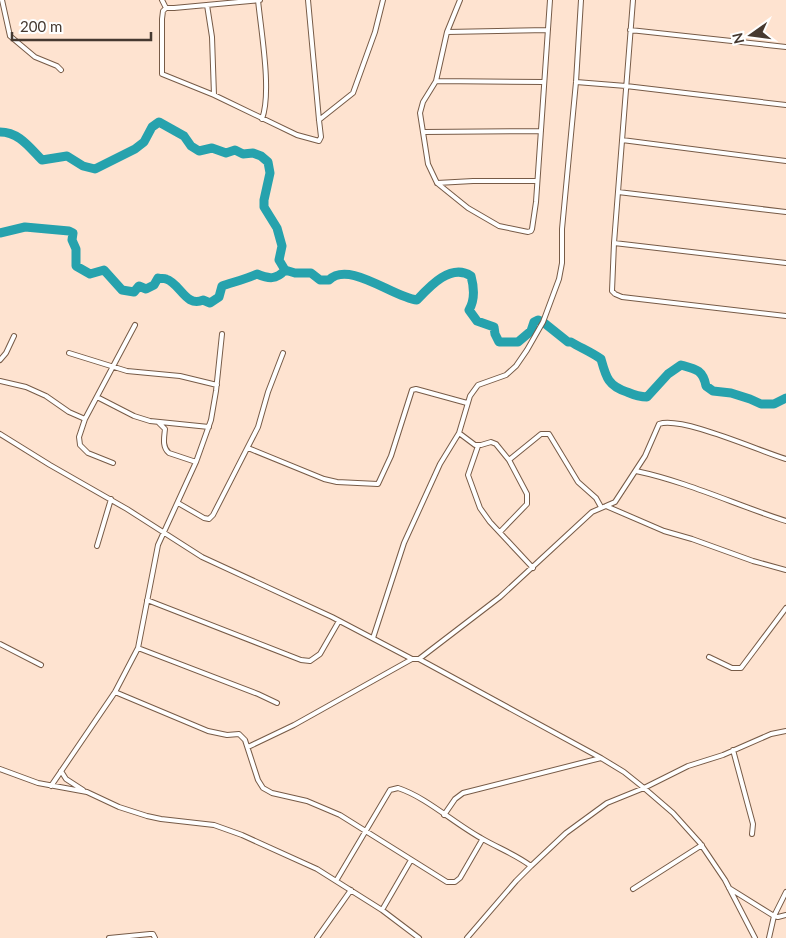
<svg xmlns="http://www.w3.org/2000/svg" width="786" height="938" viewBox="0 0 786 938" font-family="Lato,sans-serif">
<style>
.lines{fill:none;stroke-linecap:round;stroke-linejoin:round}
.river{stroke:#26a2ad;stroke-width:9}
.street-casing{stroke:#775b47;stroke-width:6}
.street{stroke:#fff;stroke-width:4}
</style>
<rect width="100%" height="100%" fill="#fee3d0"/>
<g class="lines">
<path class="river" d="M 0,132 C 19,132 29,147 42,160 L 67,156 L 83,166 L 95,169 L 135,149 L 144,142 L 152,127 L 159,122 L 184,136 L 191,146 L 199,151 L 212,148 L 226,153 L 235,150 L 243,154 L 253,153 L 261,156 L 268,162 L 270,173 L 264,200 L 264,207 L 277,228 L 282,246 L 279,260 L 285,270 L 295,273 L 311,273 L 320,280 L 329,280 C 349,260 394,298 417,300 C 430,286 451,263 471,276 C 474,287 475,300 469,310 L 477,321 L 494,327 L 495,334 L 499,342 L 518,342 L 531,331 L 534,322 L 538,320 L 543,322 L 568,342 L 571,342 C 581,348 591,352 601,359 C 606,377 608,386 627,392 C 634,395 639,397 647,397 L 668,374 L 681,365 C 696,369 703,370 706,386 L 713,391 L 731,393 L 750,399 L 761,404 L 774,404 L 786,398
M 0,233 L 25,227 L 69,231 L 73,233 L 72,240 L 76,249 L 76,266 L 90,274 L 104,270 L 122,290 L 134,292 L 139,286 L 146,289 L 154,285 L 158,278 C 161,279 164,278 166,279 C 180,283 186,308 203,300 L 210,303 L 219,297 L 222,286 C 234,282 246,279 257,274 C 269,279 276,280 285,270"/>
<g class="street-casing">
<path id="street" d="M 2,0 L 10,36 L 35,57 L 57,66 L 61,70
M 162,0 L 166,8
M 258,0 C 261,31 272,92 262,119
M 260,0 L 174,8 L 166,8 L 163,11 L 162,19 L 162,74 L 214,95 L 297,135 L 319,141 L 321,137 L 319,120 L 308,0
M 460,0 L 447,32 L 436,81 L 423,102 L 420,113 L 428,164 L 437,183 L 468,208 L 499,226 L 528,232 L 531,231 L 532,229 L 536,202 L 550,0
M 633,0 L 614,243 L 612,291 L 615,294 L 622,297 L 786,316
M 207,5 L 212,37 L 214,95
M 630,30 L 786,47
M 447,32 L 548,30
M 436,81 L 544,82
M 576,82 L 626,86 L 786,105
M 319,120 L 353,93 L 375,32 L 383,0
M 424,132 L 541,131
M 622,140 L 786,161
M 437,183 L 473,181 L 537,181
M 618,192 L 786,212
M 614,243 L 786,263
M 69,353 L 127,371 L 180,376 L 217,385
M 0,360 L 6,353 L 14,336
M 0,381 L 26,387 L 46,396 L 69,412 L 85,419
M 97,397 L 134,416 L 150,421 L 209,427
M 159,423 L 165,429 C 164,438 162,447 169,453 L 196,462
M 459,433 L 475,445 L 481,445 L 491,442 L 496,444 L 509,460 L 527,494 L 527,504 L 500,532
M 0,434 L 50,465 L 127,509 L 202,557 L 332,617 L 412,659 L 419,659 L 601,758 L 624,772 L 644,788 L 673,813 L 700,843 L 725,880 L 755,938
M 478,446 L 468,475 L 480,508 L 490,522 L 533,568
M 248,448 L 324,479 L 337,482 L 378,484 L 391,456 L 412,390 L 416,389 L 467,403
M 509,460 L 541,434 L 549,434 L 578,482 L 596,498 L 601,507
M 113,463 L 88,453 L 80,445 L 79,437 L 85,419 L 135,325
M 636,471 C 688,482 736,505 786,521
M 178,503 L 204,518 L 209,519 L 213,515 L 258,427 L 268,392 L 283,353
M 606,506 L 664,531 L 692,539 L 753,561 L 786,570
M 97,546 L 111,499
M 147,600 L 301,660 L 310,661 L 320,654 L 339,621
M 373,638 L 404,543 L 440,464 L 459,433 L 470,396 L 478,385 L 506,375 L 516,366 L 527,350 L 543,322 L 559,279 L 562,263 L 562,229 L 576,82 L 581,0
M 0,644 L 41,665
M 138,648 L 258,694 L 277,703
M 709,657 L 732,668 L 741,668 L 786,608
M 419,659 L 500,597 L 592,512 L 615,502 L 645,456 L 659,424 C 682,416 759,451 786,459
M 115,692 L 208,731 L 227,735 L 239,734 L 245,740 L 258,780 L 263,788 L 272,793 L 307,801 L 340,815 L 447,882 L 455,882 L 460,878 L 482,840
M 248,747 L 294,725 L 412,659
M 733,750 L 753,824 L 752,834
M 0,769 L 38,783 L 87,792 L 119,807 L 147,816 L 161,819 L 214,825 L 242,835 L 317,869 L 382,910 L 419,938
M 61,771 L 66,779 L 83,790
M 51,786 L 115,692 L 138,648 L 158,545 L 196,462 L 211,420 L 216,391 L 222,334
M 444,815 L 455,799 L 463,793 L 601,758
M 336,881 L 390,790 L 398,788 C 426,797 455,824 481,838 C 498,848 515,854 531,866
M 729,888 L 774,916 L 778,917 L 786,915
M 633,889 L 702,845
M 382,910 L 411,860
M 109,938 L 150,934 L 153,934 L 155,938
M 317,938 L 351,890
M 467,938 L 516,881 L 531,866 L 566,833 L 607,803 L 644,788 L 688,766 L 723,755 L 771,734 L 786,731
M 769,938 L 774,916 L 786,892"/>
</g>
<use href="#street" class="street"/>
</g>
<g transform="translate(751 35) rotate(256)" stroke="#ffffff" stroke-width="4" paint-order="stroke">
<path d="M0-4L9 19L0 12L-9 19Z" fill="#463930"/>
<text y="-8" font-size="14" font-weight="bold" text-anchor="middle" fill="#463930">N</text>
</g>
<path d="M12 32v8h139v-8" fill="none" stroke="#463930" stroke-width="2.5"/>
<text x="20" y="32" font-size="15" fill="#463930" stroke="#ffffff" stroke-width="4" paint-order="stroke">200 m</text>
</svg>
